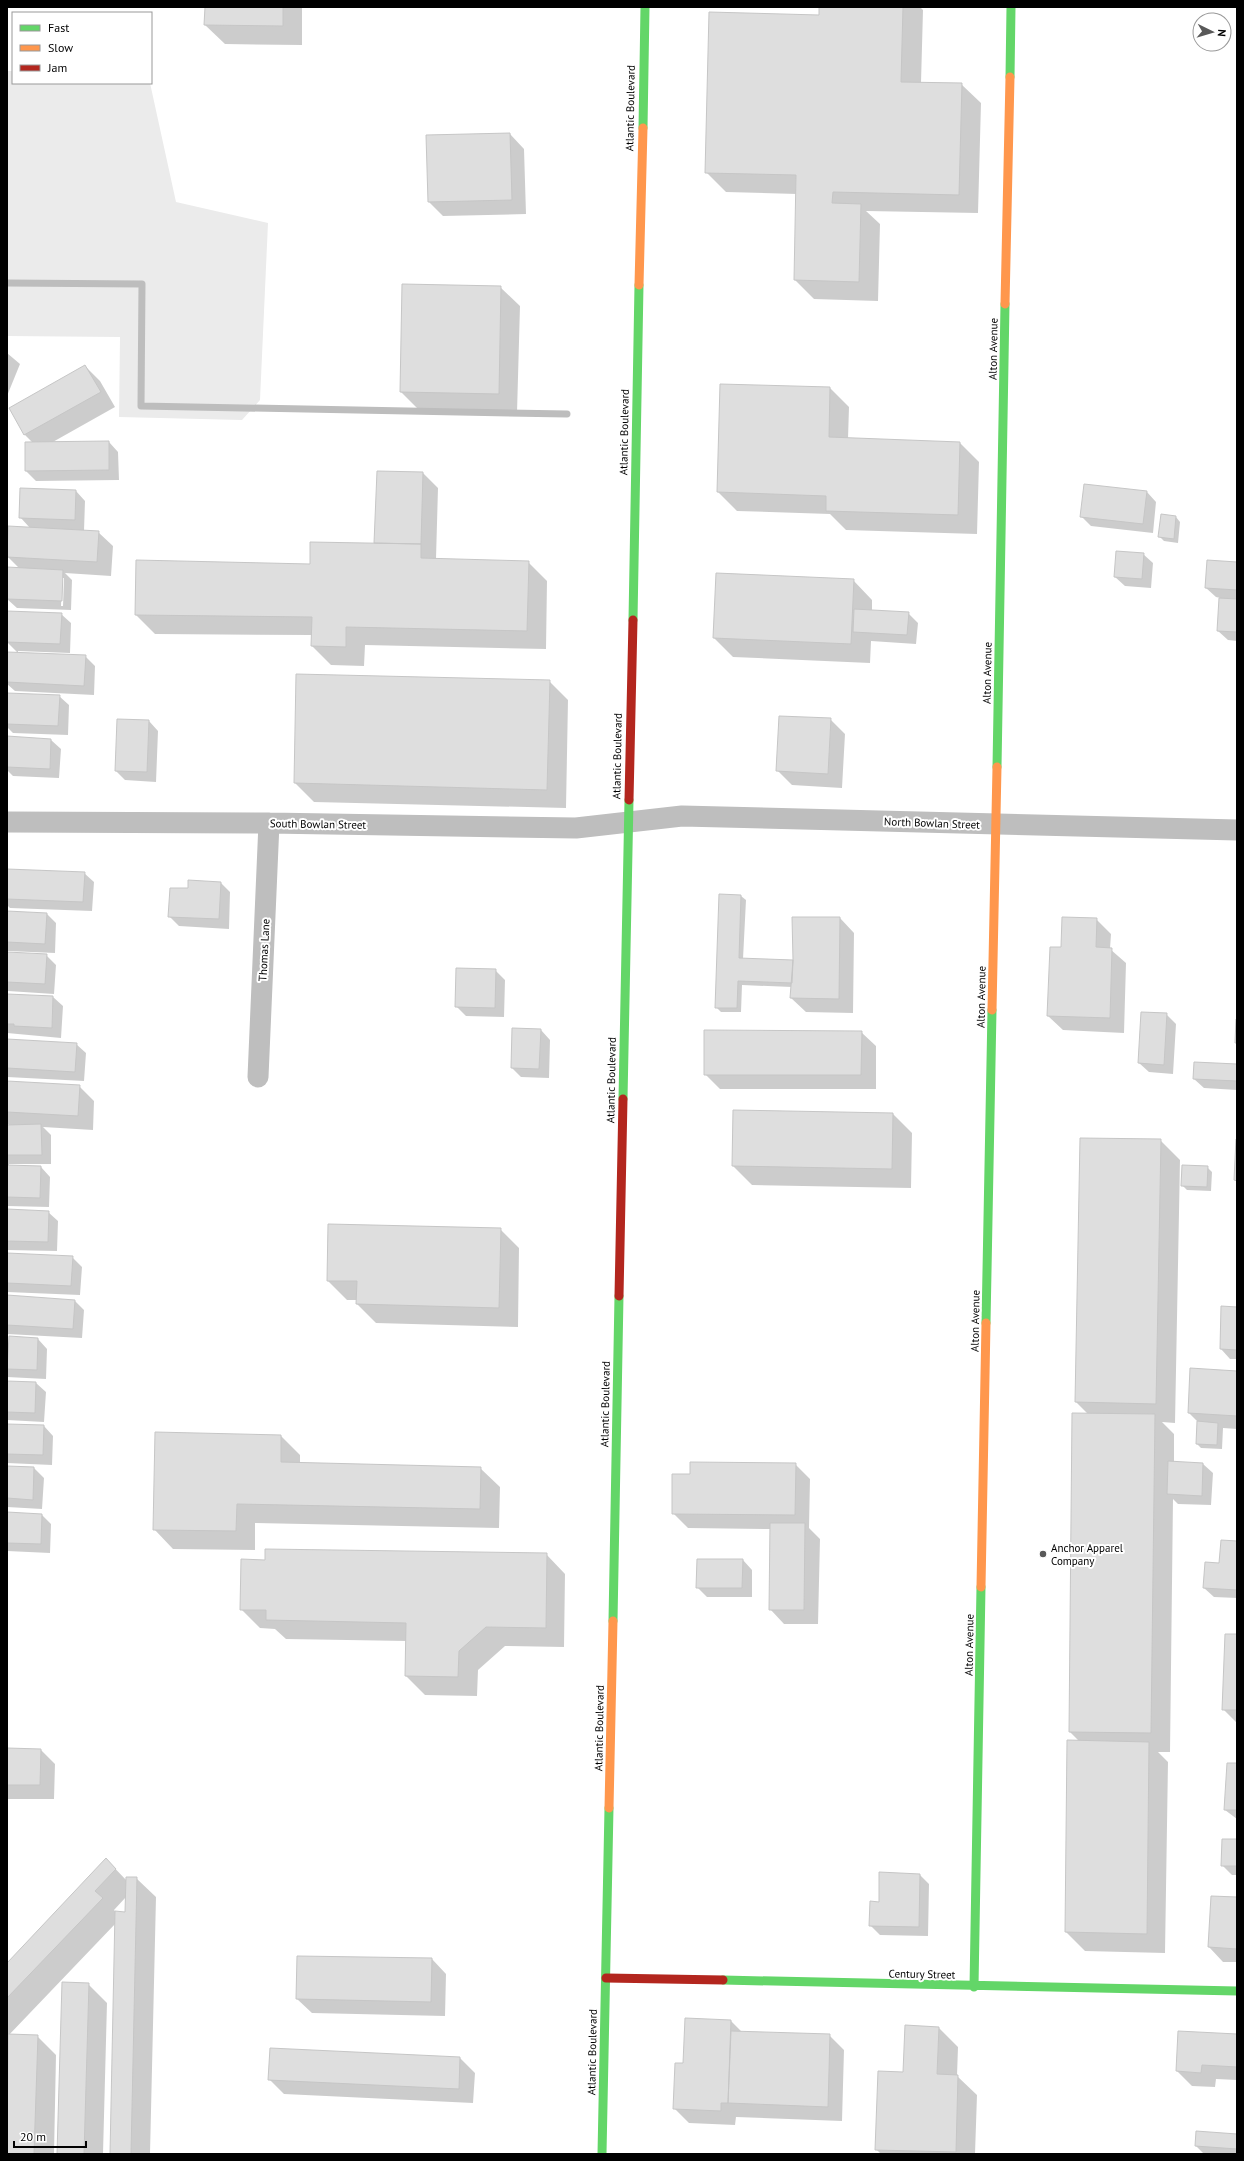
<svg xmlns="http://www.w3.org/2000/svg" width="1244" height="2161" viewBox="0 0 1244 2161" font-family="'PT Sans',sans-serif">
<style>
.green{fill:#ebebeb}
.shadow{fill:#0003;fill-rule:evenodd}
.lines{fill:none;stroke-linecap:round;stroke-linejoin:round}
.stream{stroke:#bdbdbd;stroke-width:7}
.building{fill:#dedede;stroke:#c6c6c6}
.street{stroke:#bebebe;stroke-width:21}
.fast{stroke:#63d668;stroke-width:9}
.slow{stroke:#ff974d;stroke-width:9}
.jam{stroke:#b3261e;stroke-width:9}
.poi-dot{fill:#595959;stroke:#fff;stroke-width:1.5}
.labels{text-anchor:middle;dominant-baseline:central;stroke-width:4;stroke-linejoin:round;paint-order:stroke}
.street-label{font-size:11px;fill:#000;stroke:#fff}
.poi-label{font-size:11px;fill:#000;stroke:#fff;text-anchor:start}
</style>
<rect width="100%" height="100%" fill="#fff"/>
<path class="green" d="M 7,71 L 13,71 L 13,83 L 150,83 L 176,202 L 268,223 L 260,400 L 242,420 L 119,417 L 120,337 L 7,336 Z"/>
<path class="shadow" d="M 206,7 L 302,7 L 302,45 L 225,44 L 205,25 Z
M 820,7 L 920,7 L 923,10 L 921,83 L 961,84 L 981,103 L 978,213 L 866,211 L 880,224 L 878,301 L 814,299 L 795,280 L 797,194 L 726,192 L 706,172 L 820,16 Z
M 510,134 L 524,149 L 526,214 L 443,216 L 429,202 Z
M 500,287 L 520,306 L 517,413 L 420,411 L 401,392 Z
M 7,353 L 20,364 L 7,396 Z
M 85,366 L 100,381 L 115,407 L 51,443 L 109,442 L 118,452 L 119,480 L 36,481 L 26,471 L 33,443 L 25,435 L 10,408 Z
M 830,388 L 849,407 L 848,439 L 960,443 L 979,462 L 977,534 L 846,530 L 830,514 L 737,511 L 718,492 Z
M 378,472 L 423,473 L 438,488 L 436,559 L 528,562 L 547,581 L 546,649 L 365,645 L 364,666 L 331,665 L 312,646 L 312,635 L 155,634 L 136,615 L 311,565 L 375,544 Z
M 76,491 L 85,501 L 84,531 L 98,532 L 113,546 L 111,576 L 65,573 L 72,580 L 71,610 L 17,608 L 7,599 L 20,569 L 8,557 L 30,528 L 20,517 ZM 62,578 L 64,578 L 63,606 L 61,606 Z
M 1147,492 L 1156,502 L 1153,533 L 1091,526 L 1081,516 Z
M 1176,517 L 1180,522 L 1178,543 L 1164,541 L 1159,536 Z
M 1143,554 L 1153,563 L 1151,588 L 1125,586 L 1115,577 Z
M 1237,563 L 1237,641 L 1228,640 L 1218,631 L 1220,598 L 1216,597 L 1206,588 Z
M 853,580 L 872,600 L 872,611 L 908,613 L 918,623 L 916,644 L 871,641 L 870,663 L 733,657 L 714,638 Z
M 7,612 L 61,614 L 71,623 L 70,653 L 18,651 L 18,653 L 85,656 L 95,666 L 94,695 L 15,691 L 7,684 L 7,653 L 18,653 L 7,642 Z
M 297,675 L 549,681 L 568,700 L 566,808 L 314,802 L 295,783 Z
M 7,694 L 59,696 L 69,705 L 68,735 L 13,733 L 7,727 Z
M 830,719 L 845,734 L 842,788 L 792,785 L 777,770 Z
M 149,721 L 158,731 L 156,782 L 125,780 L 116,771 Z
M 7,737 L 51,740 L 61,749 L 59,778 L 13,776 L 7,770 Z
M 7,870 L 84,873 L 94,882 L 92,911 L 10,908 L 7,905 Z
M 221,883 L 230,892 L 229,929 L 179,926 L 169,916 L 189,890 Z
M 720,895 L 741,896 L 746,900 L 743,959 L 794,961 L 840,918 L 854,933 L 853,1013 L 806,1012 L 791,998 L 792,987 L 742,985 L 741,1012 L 721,1012 L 716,1007 Z
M 7,912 L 47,914 L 56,923 L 55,953 L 8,951 Z
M 1096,919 L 1111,934 L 1110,949 L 1126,963 L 1124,1033 L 1063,1030 L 1048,1016 L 1062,948 Z
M 7,953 L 46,955 L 56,965 L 54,994 L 8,991 Z
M 495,970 L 505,980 L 504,1017 L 466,1016 L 456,1006 Z
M 7,995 L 53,997 L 63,1006 L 61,1038 L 7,1033 Z
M 1166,1014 L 1176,1024 L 1173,1074 L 1149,1072 L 1139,1063 Z
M 541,1030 L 550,1040 L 549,1078 L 521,1077 L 512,1068 Z
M 861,1032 L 876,1046 L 876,1089 L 720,1089 L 705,1074 Z
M 7,1040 L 76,1044 L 86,1053 L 84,1081 L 7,1077 Z
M 1237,1065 L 1237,1090 L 1204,1088 L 1194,1079 Z
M 7,1082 L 79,1086 L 94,1101 L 93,1130 L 43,1127 L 51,1135 L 51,1164 L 9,1164 L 9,1166 L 41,1167 L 50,1177 L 49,1207 L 7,1206 L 7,1126 L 10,1126 L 7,1123 Z
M 893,1114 L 912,1133 L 911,1188 L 752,1185 L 733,1166 Z
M 1160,1140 L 1180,1160 L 1175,1423 L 1162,1422 L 1174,1434 L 1174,1462 L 1203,1464 L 1213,1473 L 1211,1505 L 1178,1504 L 1173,1499 L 1170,1752 L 1158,1752 L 1168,1762 L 1165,1953 L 1085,1951 L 1066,1932 L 1068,1741 L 1079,1741 L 1070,1732 L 1088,1414 L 1076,1402 Z
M 1207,1167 L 1212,1172 L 1211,1191 L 1187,1190 L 1182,1185 Z
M 7,1210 L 48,1212 L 58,1221 L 57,1251 L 7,1250 Z
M 500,1229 L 519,1248 L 518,1327 L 376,1323 L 357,1304 L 357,1300 L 347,1300 L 328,1281 Z
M 7,1254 L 72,1257 L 82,1267 L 80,1295 L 7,1292 Z
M 7,1296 L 75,1301 L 84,1310 L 82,1338 L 7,1334 Z
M 1237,1308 L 1237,1359 L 1230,1359 L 1221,1349 Z
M 38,1339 L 47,1349 L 46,1379 L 7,1377 L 7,1344 Z
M 1237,1372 L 1237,1429 L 1223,1428 L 1222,1449 L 1201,1448 L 1197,1444 L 1198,1422 L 1189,1413 Z
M 7,1382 L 36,1383 L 46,1392 L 44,1422 L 7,1420 Z
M 7,1425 L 44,1426 L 53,1436 L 52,1465 L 7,1463 Z
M 281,1436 L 300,1455 L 300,1464 L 480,1468 L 500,1487 L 499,1528 L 255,1523 L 255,1550 L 173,1549 L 154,1529 Z
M 795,1464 L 810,1479 L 809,1528 L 820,1539 L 818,1624 L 784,1624 L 770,1609 L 771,1529 L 688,1528 L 673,1513 L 691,1475 Z
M 7,1467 L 34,1468 L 44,1478 L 42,1509 L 7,1507 Z
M 7,1513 L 42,1515 L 51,1524 L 50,1553 L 7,1551 Z
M 1237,1542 L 1237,1598 L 1214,1597 L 1204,1588 Z
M 546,1554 L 565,1574 L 564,1647 L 505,1646 L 478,1670 L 477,1696 L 425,1695 L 406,1676 L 407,1641 L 286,1639 L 275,1629 L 260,1628 L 241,1609 L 266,1561 Z
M 743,1560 L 752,1570 L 752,1597 L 707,1597 L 697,1587 Z
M 1237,1635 L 1237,1723 L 1223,1709 Z
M 7,1749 L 41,1750 L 55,1764 L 54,1799 L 7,1799 Z
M 1237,1764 L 1237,1819 L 1225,1810 Z
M 1237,1840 L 1237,1875 L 1232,1875 L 1222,1865 Z
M 106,1859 L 127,1881 L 136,1878 L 156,1897 L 150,2154 L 111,2154 L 116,1923 L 7,2037 L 7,1964 ZM 126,1897 L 126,1913 L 116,1912 L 114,1910 Z
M 920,1875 L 929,1884 L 928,1936 L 880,1935 L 870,1925 L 880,1903 Z
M 1237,1898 L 1237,1962 L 1223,1962 L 1209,1947 Z
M 432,1959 L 446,1974 L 445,2016 L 312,2013 L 297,1999 Z
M 88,1984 L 107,2003 L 103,2154 L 58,2154 Z
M 686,2019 L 731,2021 L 742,2032 L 829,2035 L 844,2050 L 842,2121 L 736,2117 L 735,2125 L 689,2123 L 674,2108 L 684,2064 Z
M 939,2028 L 958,2047 L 957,2076 L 977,2095 L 975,2154 L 881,2154 L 876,2149 L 904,2073 Z
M 9,2035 L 37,2036 L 56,2055 L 54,2154 L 7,2154 Z
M 1237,2035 L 1237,2080 L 1216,2079 L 1215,2087 L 1192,2086 L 1177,2071 Z
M 271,2049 L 460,2058 L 475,2073 L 473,2103 L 284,2094 L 269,2079 Z
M 1237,2135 L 1237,2154 L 1204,2154 L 1196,2146 Z"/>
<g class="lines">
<path class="stream" d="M 7,283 L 142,284 L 141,406 L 567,414"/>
</g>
<path class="building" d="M 205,7 L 283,7 L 283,26 L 204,25 Z
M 819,7 L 903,7 L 901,82 L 962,83 L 959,195 L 833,192 L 832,203 L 861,204 L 859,282 L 794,280 L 796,175 L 705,173 L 709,12 L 819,15 Z
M 510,133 L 512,200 L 428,202 L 426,135 Z
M 402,284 L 501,286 L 499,394 L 400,392 Z
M 85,365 L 101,392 L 24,435 L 9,408 Z
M 720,384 L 830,387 L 829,437 L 960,442 L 958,515 L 826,511 L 826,496 L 717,492 Z
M 109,441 L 109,470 L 25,471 L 25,442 Z
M 377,471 L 423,472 L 421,544 L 374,543 Z
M 1084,484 L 1147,491 L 1143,524 L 1080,517 Z
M 20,488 L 76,490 L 75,520 L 19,518 Z
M 1161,514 L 1176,516 L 1174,539 L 1158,537 Z
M 8,526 L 99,531 L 97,562 L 7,557 Z
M 310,542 L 421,544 L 421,558 L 529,561 L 527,631 L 346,627 L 346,647 L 311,646 L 312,617 L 135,615 L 136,560 L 310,564 Z
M 1116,551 L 1144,553 L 1142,579 L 1114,577 Z
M 1207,560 L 1237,562 L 1237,590 L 1205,588 Z
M 7,567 L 63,570 L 62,601 L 7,599 Z
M 716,573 L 854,579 L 851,644 L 713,638 Z
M 1219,598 L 1237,599 L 1237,632 L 1217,631 Z
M 854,609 L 909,612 L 907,635 L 853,632 Z
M 7,611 L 62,613 L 60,644 L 7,642 Z
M 7,652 L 86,655 L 84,686 L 7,682 Z
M 296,674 L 550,680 L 547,790 L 294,783 Z
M 7,693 L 60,695 L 58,726 L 7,724 Z
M 779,716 L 831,718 L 828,774 L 776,771 Z
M 117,719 L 149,720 L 147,772 L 115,771 Z
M 7,736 L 51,739 L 50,769 L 7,767 Z
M 7,869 L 85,872 L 83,902 L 7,899 Z
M 188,880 L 221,882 L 219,919 L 168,917 L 170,888 L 188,888 Z
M 719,894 L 741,895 L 739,958 L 793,960 L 792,983 L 738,981 L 737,1008 L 715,1008 Z
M 7,911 L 47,913 L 45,944 L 7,942 Z
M 792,917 L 840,917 L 839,999 L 790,998 L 793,960 Z
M 1062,917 L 1097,918 L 1096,947 L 1112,948 L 1110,1018 L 1047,1016 L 1050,947 L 1061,947 Z
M 7,952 L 47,954 L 45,984 L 7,982 Z
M 456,968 L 496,969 L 495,1008 L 455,1007 Z
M 7,994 L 53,996 L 52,1028 L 14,1026 L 14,1024 L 7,1024 Z
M 1141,1012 L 1167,1013 L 1164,1065 L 1138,1063 Z
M 1236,1019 L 1237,1020 L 1237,1043 L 1235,1043 Z
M 512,1028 L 541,1029 L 539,1069 L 511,1068 Z
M 704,1030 L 862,1031 L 861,1075 L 704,1075 Z
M 7,1039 L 77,1043 L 75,1072 L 7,1068 Z
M 1194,1062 L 1237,1064 L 1237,1081 L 1193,1079 Z
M 7,1081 L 80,1085 L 78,1116 L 7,1112 Z
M 733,1110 L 893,1113 L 892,1169 L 732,1166 Z
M 41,1124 L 42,1155 L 7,1155 L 7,1125 Z
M 1080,1138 L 1161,1139 L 1156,1404 L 1075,1402 Z
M 1236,1139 L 1237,1139 L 1237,1181 L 1234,1180 Z
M 7,1165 L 41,1166 L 40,1198 L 7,1197 Z
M 1182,1165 L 1208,1166 L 1207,1187 L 1181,1186 Z
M 7,1209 L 49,1211 L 48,1242 L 7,1241 Z
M 328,1224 L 501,1228 L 499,1308 L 356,1304 L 357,1281 L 327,1281 Z
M 7,1253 L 73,1256 L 71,1286 L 7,1283 Z
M 7,1295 L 75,1300 L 73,1329 L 7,1325 Z
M 1221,1306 L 1237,1307 L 1237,1350 L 1220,1349 Z
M 9,1336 L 38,1338 L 37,1370 L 7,1369 Z
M 1190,1368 L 1237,1371 L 1237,1416 L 1188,1413 Z
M 7,1381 L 36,1382 L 35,1413 L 7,1412 Z
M 1072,1413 L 1155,1414 L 1151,1733 L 1069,1732 Z
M 1197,1421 L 1218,1423 L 1217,1445 L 1196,1444 Z
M 7,1424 L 44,1425 L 43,1455 L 7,1454 Z
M 155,1432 L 281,1435 L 281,1462 L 481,1467 L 480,1509 L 237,1504 L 236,1531 L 153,1530 Z
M 1168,1461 L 1203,1463 L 1202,1496 L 1167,1494 Z
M 690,1462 L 796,1463 L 795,1515 L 672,1514 L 672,1474 L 690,1474 Z
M 7,1466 L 34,1467 L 33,1500 L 7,1498 Z
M 7,1512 L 42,1514 L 41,1544 L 7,1543 Z
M 770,1523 L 805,1523 L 804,1610 L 769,1610 Z
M 1221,1540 L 1237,1541 L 1237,1590 L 1203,1588 L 1205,1562 L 1219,1563 Z
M 265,1549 L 547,1553 L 546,1628 L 486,1627 L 459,1651 L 458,1677 L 405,1676 L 406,1623 L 266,1620 L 266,1610 L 240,1610 L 241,1559 L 265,1560 Z
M 697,1559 L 743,1559 L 742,1588 L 696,1588 Z
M 1225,1634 L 1237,1634 L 1237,1710 L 1222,1710 Z
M 1067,1740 L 1149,1742 L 1147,1934 L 1065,1932 Z
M 7,1748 L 41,1749 L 40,1785 L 7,1785 Z
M 1227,1763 L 1237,1763 L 1237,1810 L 1224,1810 Z
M 1222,1839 L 1237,1839 L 1237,1866 L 1221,1866 Z
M 106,1858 L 116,1869 L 95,1891 L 103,1898 L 7,1998 L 7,1963 Z
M 879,1872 L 920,1874 L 919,1927 L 869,1926 L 870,1901 L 879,1902 Z
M 126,1877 L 137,1877 L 131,2154 L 110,2154 L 115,1911 L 125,1912 Z
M 1211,1896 L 1237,1897 L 1237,1949 L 1208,1947 Z
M 297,1956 L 432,1958 L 431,2002 L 296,1999 Z
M 62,1982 L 89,1983 L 84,2154 L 57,2154 Z
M 685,2018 L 731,2020 L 728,2103 L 721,2103 L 721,2111 L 673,2109 L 675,2063 L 683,2063 Z
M 905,2025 L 939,2027 L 937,2074 L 958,2075 L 956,2152 L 875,2150 L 878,2071 L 903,2072 Z
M 731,2031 L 830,2034 L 828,2107 L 728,2103 Z
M 1178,2031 L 1237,2034 L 1237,2067 L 1202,2065 L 1201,2073 L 1176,2071 Z
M 8,2034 L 38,2035 L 34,2154 L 7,2154 Z
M 270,2048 L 460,2057 L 459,2089 L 268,2080 Z
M 1196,2131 L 1237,2134 L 1237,2149 L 1195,2146 Z"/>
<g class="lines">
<path class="street" d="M 7,822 L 269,823 L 576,828 L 682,816 L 1237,830
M 258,1077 L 269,823"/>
<path class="fast" d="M 1010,77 L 1011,7
M 643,128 L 645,7
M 633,620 L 639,285
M 997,767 L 1005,304
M 623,1099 L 629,800
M 986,1323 L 992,1010
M 613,1621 L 619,1296
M 723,1980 L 1237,1991
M 974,1987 L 981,1587
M 602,2154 L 609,1808"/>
<path class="slow" d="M 639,285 L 643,128
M 1005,304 L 1010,77
M 992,1010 L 997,767
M 981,1587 L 986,1323
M 609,1808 L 613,1621"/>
<path class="jam" d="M 629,800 L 633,620
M 619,1296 L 623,1099
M 606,1978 L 723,1980"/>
</g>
<circle class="poi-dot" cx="1043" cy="1554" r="4"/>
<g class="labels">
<g class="street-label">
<text transform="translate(630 108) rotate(-89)">Atlantic Boulevard</text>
<text transform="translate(993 349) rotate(-89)">Alton Avenue</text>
<text transform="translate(624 432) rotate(-89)">Atlantic Boulevard</text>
<text transform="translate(987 673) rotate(-89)">Alton Avenue</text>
<text transform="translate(617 756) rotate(-89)">Atlantic Boulevard</text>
<text transform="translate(932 823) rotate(2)">North Bowlan Street</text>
<text transform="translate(318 824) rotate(1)">South Bowlan Street</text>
<text transform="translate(264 950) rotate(-87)">Thomas Lane</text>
<text transform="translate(981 997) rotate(-89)">Alton Avenue</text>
<text transform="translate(611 1080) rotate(-89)">Atlantic Boulevard</text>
<text transform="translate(975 1321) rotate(-89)">Alton Avenue</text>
<text transform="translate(605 1404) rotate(-89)">Atlantic Boulevard</text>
<text transform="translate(969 1645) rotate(-89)">Alton Avenue</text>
<text transform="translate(599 1728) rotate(-89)">Atlantic Boulevard</text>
<text transform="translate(922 1974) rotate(1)">Century Street</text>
<text transform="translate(592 2052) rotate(-89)">Atlantic Boulevard</text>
</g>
<g class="poi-label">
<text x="1051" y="1548">Anchor Apparel<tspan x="1051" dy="13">Company</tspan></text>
</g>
</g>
<rect width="1244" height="2161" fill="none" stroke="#000000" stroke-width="16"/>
<rect x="12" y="12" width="140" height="72" fill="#ffffff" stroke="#999999"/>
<rect x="20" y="25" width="20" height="6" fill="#63d668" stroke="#999999"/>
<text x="48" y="32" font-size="12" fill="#000000">Fast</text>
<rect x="20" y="45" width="20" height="6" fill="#ff974d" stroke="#999999"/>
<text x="48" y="52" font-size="12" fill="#000000">Slow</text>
<rect x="20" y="65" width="20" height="6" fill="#b3261e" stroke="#999999"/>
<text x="48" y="72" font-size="12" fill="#000000">Jam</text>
<g transform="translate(1212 32) rotate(95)"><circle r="19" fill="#ffffff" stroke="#999999"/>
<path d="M0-3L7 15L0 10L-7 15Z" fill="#595959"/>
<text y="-6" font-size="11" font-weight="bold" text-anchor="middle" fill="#000000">N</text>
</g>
<path d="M14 2141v6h72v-6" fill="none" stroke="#000000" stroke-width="2"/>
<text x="20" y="2141" font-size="12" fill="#000000" stroke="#ffffff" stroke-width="3" paint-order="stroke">20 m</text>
</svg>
